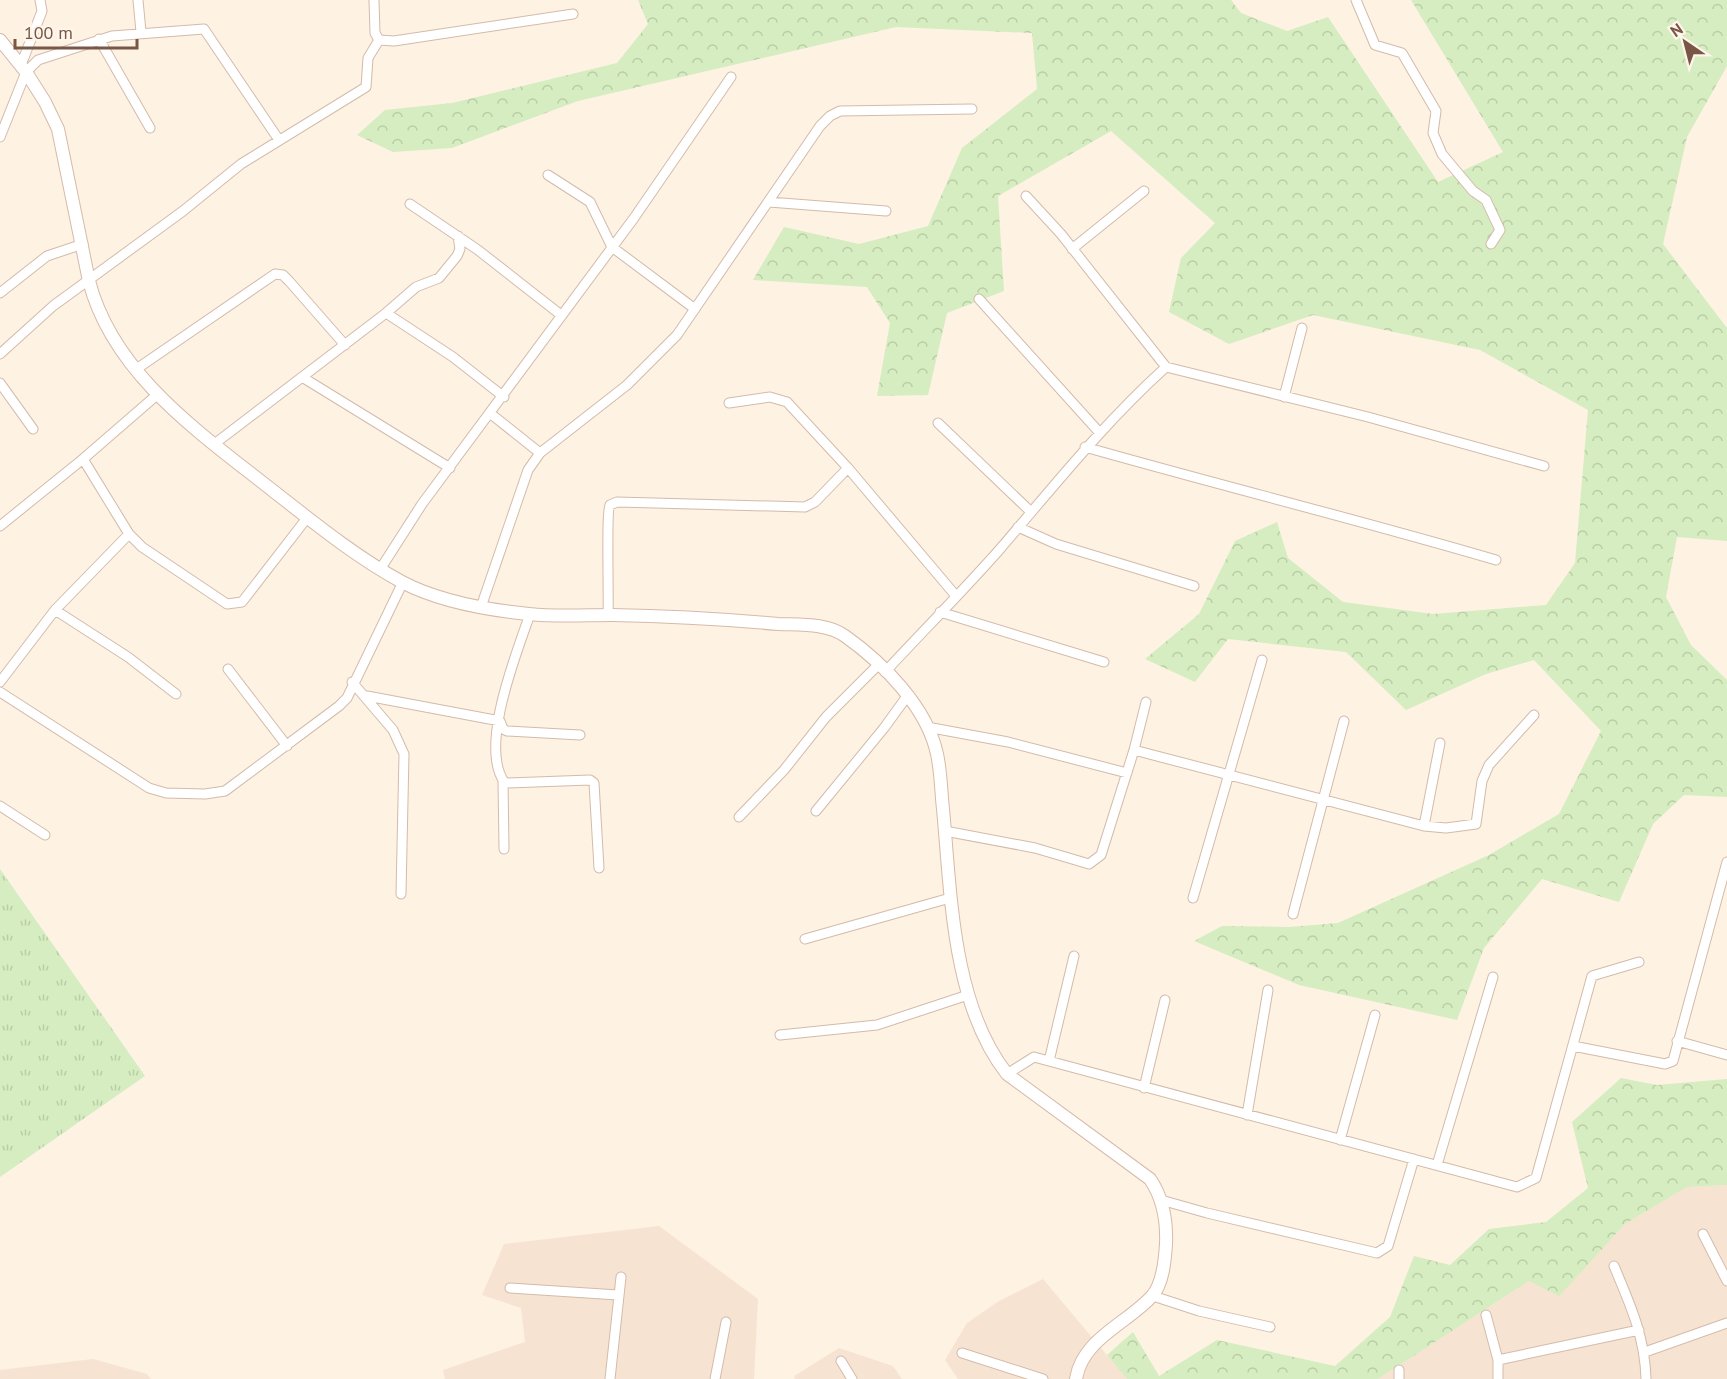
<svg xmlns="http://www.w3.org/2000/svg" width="1727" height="1379" viewBox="0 0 1727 1379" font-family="'PT Sans',sans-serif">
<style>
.residential{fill:#f7e3d1}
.grass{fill:url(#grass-tufts)}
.forest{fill:url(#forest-crowns)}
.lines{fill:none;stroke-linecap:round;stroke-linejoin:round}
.street-casing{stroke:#d3bbab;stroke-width:11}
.secondary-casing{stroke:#d6baa8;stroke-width:14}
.street{stroke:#fff;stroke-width:9}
.secondary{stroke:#fff;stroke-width:12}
</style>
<defs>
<pattern id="grass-tufts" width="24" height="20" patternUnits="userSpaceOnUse" patternTransform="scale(1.5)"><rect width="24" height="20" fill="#d5edc0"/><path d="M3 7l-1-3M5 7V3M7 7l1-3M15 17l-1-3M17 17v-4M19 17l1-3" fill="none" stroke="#bacda6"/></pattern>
<pattern id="forest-crowns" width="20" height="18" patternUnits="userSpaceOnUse" patternTransform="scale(1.5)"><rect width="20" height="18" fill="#d5edc0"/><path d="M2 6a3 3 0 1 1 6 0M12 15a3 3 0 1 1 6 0" fill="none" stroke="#bacda6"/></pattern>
</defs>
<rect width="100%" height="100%" fill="#fef2e3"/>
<path class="residential" d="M 1727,1185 L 1727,1379 L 1378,1379 L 1529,1281 L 1559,1295 L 1625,1224 L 1687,1187 Z
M 659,1226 L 758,1299 L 754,1379 L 445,1379 L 443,1370 L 525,1342 L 521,1308 L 482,1295 L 504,1244 Z
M 1043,1279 L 1127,1379 L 958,1379 L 945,1360 L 967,1323 L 999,1301 Z
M 839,1348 L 893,1366 L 902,1379 L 795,1379 L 794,1376 Z
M 93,1359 L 147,1374 L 151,1379 L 0,1379 L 0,1370 Z"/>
<path class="grass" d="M 0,869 L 145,1076 L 0,1177 Z"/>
<path class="forest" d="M 638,0 L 1231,0 L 1241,13 L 1287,31 L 1328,17 L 1438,182 L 1503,152 L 1411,0 L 1727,0 L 1727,66 L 1687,137 L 1663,244 L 1727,328 L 1727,541 L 1677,537 L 1666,597 L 1691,645 L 1727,680 L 1727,797 L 1684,795 L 1653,824 L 1619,902 L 1542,879 L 1484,948 L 1457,1020 L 1299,985 L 1194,941 L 1222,926 L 1290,927 L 1338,923 L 1489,855 L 1559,814 L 1601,731 L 1534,660 L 1486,674 L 1406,710 L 1346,652 L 1228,639 L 1195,682 L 1145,659 L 1199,614 L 1235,541 L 1277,522 L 1288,558 L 1343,602 L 1433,614 L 1546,605 L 1575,563 L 1588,410 L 1480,350 L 1313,315 L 1229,344 L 1169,312 L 1181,258 L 1215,223 L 1111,131 L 998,196 L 1004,291 L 947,313 L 928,395 L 877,396 L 890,323 L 867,287 L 753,280 L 784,227 L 859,244 L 928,226 L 962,148 L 1037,89 L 1032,33 L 896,27 L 578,101 L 452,148 L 393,152 L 357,135 L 385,110 L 452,103 L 617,63 L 648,24 Z
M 1621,1078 L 1657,1085 L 1727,1079 L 1727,1185 L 1687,1187 L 1625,1224 L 1559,1296 L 1529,1281 L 1378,1379 L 1127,1379 L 1107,1355 L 1133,1332 L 1159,1376 L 1217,1340 L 1335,1366 L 1390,1317 L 1414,1256 L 1450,1265 L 1489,1229 L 1546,1222 L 1588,1188 L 1572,1122 Z"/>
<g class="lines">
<g class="street-casing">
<path id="street" d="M 138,0 L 141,32
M 374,0 L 375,33 L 379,40
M 1356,0 L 1375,45 L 1402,53 L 1436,111 L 1433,133 L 1442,154 L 1473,191 L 1486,200 L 1500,230 L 1491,244
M 99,39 L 150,128
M 21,65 L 42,11 L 40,0
M 0,137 L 26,72 L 38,60 L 112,36 L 204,29 L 279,140
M 548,175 L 590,202 L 612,247 L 695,309
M 1026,196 L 1061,234 L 1166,367
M 769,202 L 886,211
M 410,204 L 478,250 L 561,315
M 1072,249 L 1144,191
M 0,293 L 47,256 L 83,244
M 979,299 L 1099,432
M 386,313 L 453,357 L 504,397
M 0,354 L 53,306 L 183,211 L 241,164 L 366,87 L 368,58 L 379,40 L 394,41 L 573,14
M 135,370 L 275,274 L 283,275 L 289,281 L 345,345
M 302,377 L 450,468
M 0,383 L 33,429
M 1284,397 L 1302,328
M 729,403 L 770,397 L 787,402 L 848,468 L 956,596
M 491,414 L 540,453
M 938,423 L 1030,511
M 213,445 L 386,313 L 416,287 L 439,278 L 457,256 L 460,249 L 458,236
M 1085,447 C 1222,486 1360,520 1496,560
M 83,459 L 129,534 L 142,547 L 227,604 L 242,602 L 307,518
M 0,526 L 83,459 L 158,394
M 1018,527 L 1056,544 L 1194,586
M 381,568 L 422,504 L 634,218 L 731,77
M 481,607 L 528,470 L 540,453 L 627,385 L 677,335 L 820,126 L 830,116 L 840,111 L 972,109
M 55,610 L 128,657 L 176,694
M 940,612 L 1104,662
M 530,614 C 517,652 478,748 505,783 L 590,780 L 594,783 L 599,868
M 608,615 C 609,599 606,511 610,505 L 617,502 L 805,507 L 815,502 L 848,468
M 228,669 L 287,746
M 885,672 C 923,631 963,591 1000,549 C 1054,486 1104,423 1166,367 L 1368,417 L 1544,466
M 0,682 L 55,610 L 129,534
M 352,682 L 393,730 L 404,754 L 401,894
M 0,692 L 149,788 L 166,793 L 205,794 L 225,791 L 339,706 L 347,698 L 403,582
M 367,696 L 500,721 L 503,729 L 507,731 L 580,735
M 927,727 L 1008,742 L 1127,773
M 1134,750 L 1424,826 L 1446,828 L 1476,824 L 1482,781 L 1489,765 L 1534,715
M 503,781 L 504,849
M 0,806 L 45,835
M 816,811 L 884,728 L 908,695
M 739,817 L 784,770 L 826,717 L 878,665
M 1424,826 L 1440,743
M 945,831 L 1035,848 L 1089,864 L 1101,855 L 1134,750 L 1146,702
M 1193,898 L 1262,660
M 1293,914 L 1344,721
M 805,939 L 950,898
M 780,1035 L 877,1025 L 968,995
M 1677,1041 L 1727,1055
M 1573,1046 L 1665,1064 L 1673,1061 L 1727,862
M 1049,1061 L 1074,956
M 1007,1074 L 1034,1057 L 1517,1187 L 1536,1178 L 1592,976 L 1639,962
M 1144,1088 L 1165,1000
M 1247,1115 L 1268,990
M 1340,1140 L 1375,1015
M 1437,1165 L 1493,977
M 1161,1200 L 1207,1213 L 1377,1253 L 1388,1246 L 1414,1159
M 1703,1234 L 1727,1281
M 1614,1266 C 1630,1304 1645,1337 1646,1379
M 510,1288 L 618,1295
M 1153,1296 L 1199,1311 L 1270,1327
M 1486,1315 L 1498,1360 L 1498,1379
M 1645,1352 L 1727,1323
M 962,1353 L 1043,1379
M 1498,1360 L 1639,1330
M 841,1361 L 852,1379
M 1399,1370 L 1399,1379
M 610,1379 L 621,1277
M 715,1379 L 726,1322"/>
</g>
<g class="secondary-casing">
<path id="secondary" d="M 0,40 L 26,72 L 45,102 L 58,129 L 89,281 C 113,374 200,433 272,490 C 313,522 356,557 402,582 C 440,602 488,610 529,614 C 557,617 585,615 612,615 C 668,616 723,619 778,624 C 800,625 827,623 845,636 C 883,663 927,707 937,754 C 941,772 941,791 943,809 C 951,894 952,1004 1007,1074 L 1150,1179 C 1163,1198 1167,1220 1166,1244 C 1165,1260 1163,1284 1152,1296 C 1128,1323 1082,1339 1076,1379"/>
</g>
<use href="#street" class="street"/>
<use href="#secondary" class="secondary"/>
</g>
<g transform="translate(1685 42) rotate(325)" stroke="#fff6eb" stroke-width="4.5" paint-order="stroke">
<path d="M0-4.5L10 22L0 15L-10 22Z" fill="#795646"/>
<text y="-9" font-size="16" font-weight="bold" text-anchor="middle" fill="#795646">N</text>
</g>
<path d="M15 39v9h122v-9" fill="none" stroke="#795646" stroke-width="3"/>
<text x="24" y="39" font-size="18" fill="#795646" stroke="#fff6eb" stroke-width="4.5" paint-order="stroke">100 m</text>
</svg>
